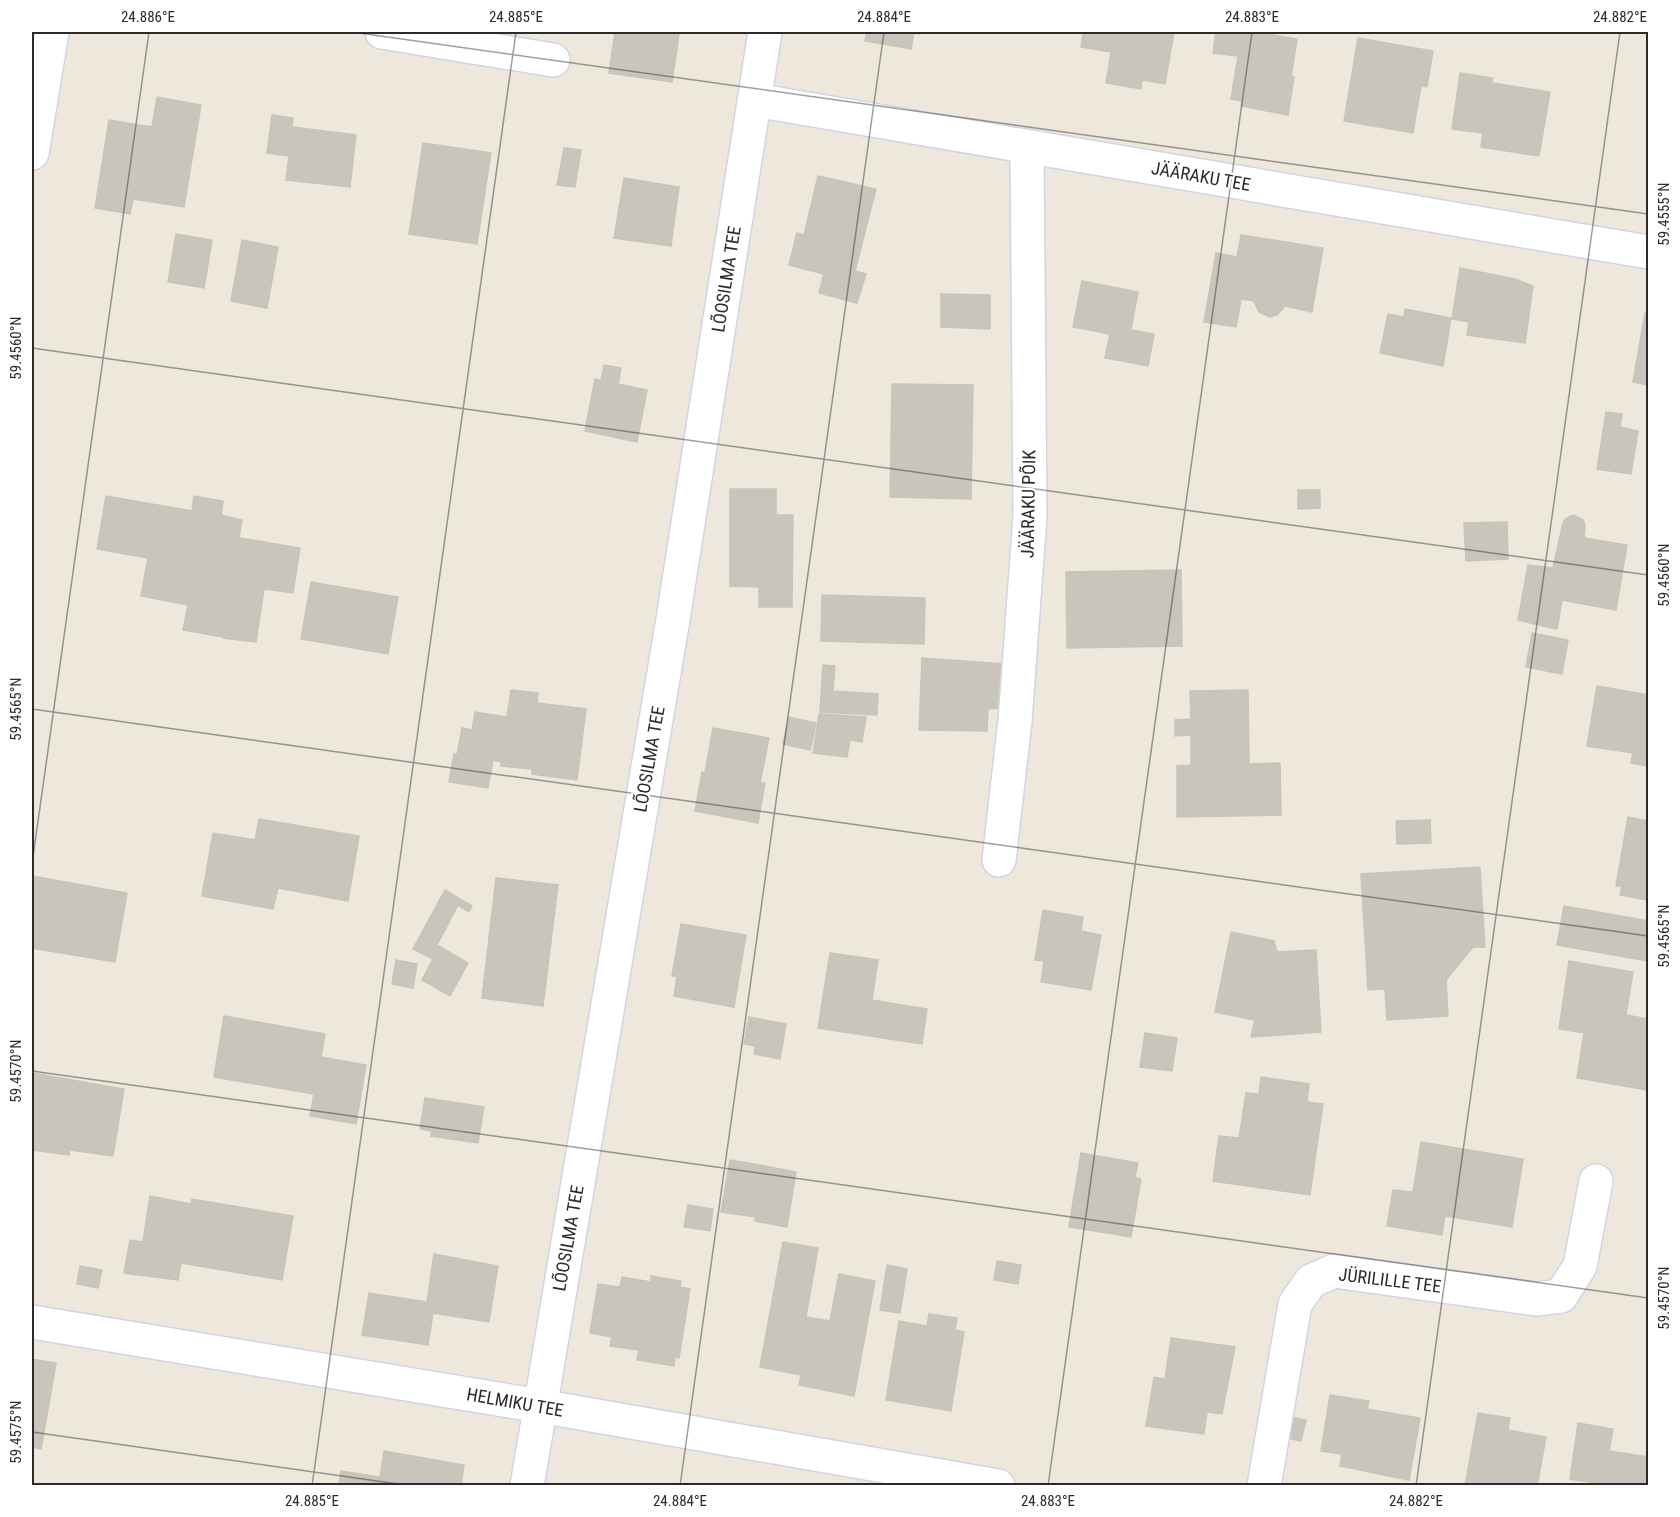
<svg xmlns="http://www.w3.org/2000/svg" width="1680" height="1517" viewBox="0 0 1680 1517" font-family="'Roboto Condensed',sans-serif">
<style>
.building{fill:#c9c5bc;stroke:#cac4b6;stroke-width:1.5}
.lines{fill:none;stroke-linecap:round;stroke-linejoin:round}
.minor-casing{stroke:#d2d3e5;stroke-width:36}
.minor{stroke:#fff;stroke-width:33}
.ticks{fill:none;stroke:#2b2b2b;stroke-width:1.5;stroke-opacity:0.45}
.labels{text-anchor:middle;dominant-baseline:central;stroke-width:4.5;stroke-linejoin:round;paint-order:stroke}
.street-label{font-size:18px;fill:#2b2b2b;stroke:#fff}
.neatline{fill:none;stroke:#2b2b2b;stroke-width:2}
.ticks-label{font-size:15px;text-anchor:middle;fill:#2b2b2b}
</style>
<rect width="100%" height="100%" fill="#eee8dc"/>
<path class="building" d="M 615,32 L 650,32 L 679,35 L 672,82 L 609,73 Z
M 867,32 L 919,32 L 919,34 L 914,33 L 911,49 L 865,41 Z
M 1083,32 L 1174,32 L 1165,84 L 1142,80 L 1141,89 L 1106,83 L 1111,52 L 1081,47 Z
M 1216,32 L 1256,32 L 1297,39 L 1291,77 L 1294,77 L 1288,115 L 1241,106 L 1242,101 L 1231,99 L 1238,56 L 1213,53 Z
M 1358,38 L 1433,51 L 1427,87 L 1421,86 L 1413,133 L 1344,121 Z
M 1460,73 L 1493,78 L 1492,83 L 1550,92 L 1539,156 L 1481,147 L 1483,133 L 1452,129 Z
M 157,97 L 201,105 L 184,207 L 133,199 L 130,214 L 95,208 L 109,120 L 152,127 Z
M 272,115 L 293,118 L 292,127 L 356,135 L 350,187 L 286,180 L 289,156 L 267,153 Z
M 423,143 L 491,153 L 477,244 L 409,234 Z
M 564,148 L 581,150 L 575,187 L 557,185 Z
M 818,176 L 876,189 L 855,271 L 866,274 L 857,303 L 819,293 L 824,274 L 789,265 L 797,233 L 804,235 Z
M 624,178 L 679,187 L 671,246 L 614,238 Z
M 176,234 L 212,240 L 204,288 L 168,282 Z
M 1241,235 L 1323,248 L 1312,312 L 1285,306 L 1277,315 L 1270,317 L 1259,312 L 1254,301 L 1241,299 L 1236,327 L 1204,322 L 1216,253 L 1237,257 Z
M 242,240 L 278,247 L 267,308 L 231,301 Z
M 1460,268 L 1515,279 L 1533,286 L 1525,343 L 1467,335 L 1469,322 L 1452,319 Z
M 1082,281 L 1138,292 L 1131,330 L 1154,334 L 1148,366 L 1105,358 L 1110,334 L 1073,327 Z
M 941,294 L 990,295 L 990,329 L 941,327 Z
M 1405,309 L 1451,318 L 1443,366 L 1380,353 L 1388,314 L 1404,317 Z
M 1645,313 L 1648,314 L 1648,385 L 1633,382 Z
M 604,365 L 621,368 L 618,384 L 647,390 L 637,442 L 585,431 L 595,379 L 601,381 Z
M 892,384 L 973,385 L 971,499 L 890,497 Z
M 1606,412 L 1622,414 L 1620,427 L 1638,431 L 1631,474 L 1597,469 Z
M 730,489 L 776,489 L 776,515 L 793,515 L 792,607 L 759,607 L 759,587 L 730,586 Z
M 1298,490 L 1320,490 L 1320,508 L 1298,509 Z
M 106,496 L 192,511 L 194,496 L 223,501 L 221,515 L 242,520 L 222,637 L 183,630 L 188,605 L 141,596 L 148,558 L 97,549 Z
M 1573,515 L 1583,520 L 1585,525 L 1584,538 L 1627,545 L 1616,610 L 1562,600 L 1557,629 L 1518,620 L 1528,565 L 1553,568 L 1563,523 L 1565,519 Z
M 1507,522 L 1508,559 L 1466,561 L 1464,523 Z
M 240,538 L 300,548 L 293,593 L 264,589 L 256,642 L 223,638 Z
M 1181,570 L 1182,646 L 1067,648 L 1066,572 Z
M 311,582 L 398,597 L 388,654 L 301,639 Z
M 822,595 L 925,598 L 924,644 L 821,641 Z
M 1532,633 L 1568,640 L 1562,674 L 1526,667 Z
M 922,658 L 1004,664 L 1001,708 L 988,709 L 987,731 L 919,730 Z
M 823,665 L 835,666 L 833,691 L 878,694 L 877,715 L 820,712 Z
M 1597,686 L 1648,695 L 1648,766 L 1631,763 L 1633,753 L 1587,746 Z
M 511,690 L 538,693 L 537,703 L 586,709 L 577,780 L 532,774 L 532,769 L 501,766 L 501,762 L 493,760 L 488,788 L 449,782 L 454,754 L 457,755 L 462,728 L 472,730 L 475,712 L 507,717 Z
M 1248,690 L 1249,764 L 1280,763 L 1281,815 L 1177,817 L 1177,766 L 1191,765 L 1191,735 L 1175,736 L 1175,720 L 1191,719 L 1190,691 Z
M 819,714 L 866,717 L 862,742 L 850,740 L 847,757 L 813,753 Z
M 789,717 L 816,723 L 810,750 L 783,744 Z
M 713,728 L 769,738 L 760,783 L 765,783 L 758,823 L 695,811 L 702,772 L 705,773 Z
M 1628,817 L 1648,821 L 1648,900 L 1620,895 L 1622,886 L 1616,886 Z
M 259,819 L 359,836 L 348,901 L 278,888 L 273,909 L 202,896 L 213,833 L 255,840 Z
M 1430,820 L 1431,843 L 1397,844 L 1396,821 Z
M 1480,867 L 1485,947 L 1473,947 L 1446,980 L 1448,1016 L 1387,1020 L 1385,989 L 1368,990 L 1361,874 Z
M 32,876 L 127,893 L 115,962 L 32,948 Z
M 496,878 L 558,885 L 543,1006 L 482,998 Z
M 445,890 L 472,906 L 469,912 L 458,905 L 437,945 L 468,963 L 450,996 L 422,980 L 433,959 L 413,949 Z
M 1564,906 L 1648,921 L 1648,961 L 1557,945 Z
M 1043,910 L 1083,917 L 1081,931 L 1101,935 L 1091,990 L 1041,982 L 1044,961 L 1035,960 Z
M 681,924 L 746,935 L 734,1007 L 674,996 L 677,976 L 672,976 Z
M 1231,932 L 1274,941 L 1277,952 L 1316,950 L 1321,1032 L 1251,1037 L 1255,1020 L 1215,1012 Z
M 830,953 L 878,960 L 872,1000 L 927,1009 L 922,1044 L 818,1028 Z
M 396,960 L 417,964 L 413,988 L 392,984 Z
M 1569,961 L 1633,972 L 1626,1015 L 1648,1019 L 1648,1090 L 1577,1078 L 1584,1033 L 1559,1029 Z
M 224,1016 L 325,1034 L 321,1057 L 366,1065 L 356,1124 L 310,1116 L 314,1094 L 214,1077 Z
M 749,1017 L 786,1024 L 780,1059 L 754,1054 L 755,1046 L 744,1044 Z
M 1145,1033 L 1177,1038 L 1172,1071 L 1140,1067 Z
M 32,1073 L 124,1089 L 113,1156 L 70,1150 L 69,1155 L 33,1150 L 34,1140 L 32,1139 Z
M 1261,1077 L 1309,1084 L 1307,1102 L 1323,1104 L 1310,1195 L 1213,1181 L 1219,1136 L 1239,1138 L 1246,1093 L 1259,1094 Z
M 425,1098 L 484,1107 L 478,1143 L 431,1136 L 432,1131 L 420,1129 Z
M 1421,1142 L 1523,1159 L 1512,1227 L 1445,1216 L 1442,1235 L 1387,1226 L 1393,1190 L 1413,1192 Z
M 1081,1153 L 1138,1163 L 1135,1177 L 1141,1179 L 1131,1237 L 1069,1227 Z
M 730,1160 L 765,1166 L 756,1217 L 721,1212 Z
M 765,1166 L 796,1172 L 787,1227 L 755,1221 Z
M 150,1196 L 191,1204 L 192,1199 L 293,1216 L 282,1280 L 181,1263 L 178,1280 L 124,1273 L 130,1240 L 143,1242 Z
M 688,1205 L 713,1209 L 710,1231 L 684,1227 Z
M 783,1242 L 818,1248 L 806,1317 L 830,1321 L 839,1274 L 875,1281 L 854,1396 L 799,1385 L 801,1375 L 760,1367 Z
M 434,1254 L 498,1266 L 489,1322 L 433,1313 L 428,1345 L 362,1335 L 369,1293 L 427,1302 Z
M 997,1261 L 1021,1265 L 1018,1284 L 994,1280 Z
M 887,1265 L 907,1269 L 900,1313 L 880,1310 Z
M 80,1266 L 102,1270 L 98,1288 L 77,1284 Z
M 651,1276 L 681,1281 L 680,1287 L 690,1289 L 679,1358 L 675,1357 L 674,1366 L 637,1360 L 639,1350 L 610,1346 L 612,1337 L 590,1333 L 598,1284 L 620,1287 L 622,1277 L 651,1282 Z
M 929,1314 L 957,1318 L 955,1330 L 964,1332 L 951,1411 L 886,1400 L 899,1321 L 927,1326 Z
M 1171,1338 L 1235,1347 L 1222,1414 L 1207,1412 L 1204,1434 L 1146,1426 L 1154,1377 L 1165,1379 Z
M 32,1359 L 56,1363 L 41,1449 L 32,1447 Z
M 1330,1395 L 1369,1401 L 1367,1409 L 1420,1418 L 1409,1480 L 1340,1466 L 1342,1454 L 1321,1451 Z
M 1478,1413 L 1510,1418 L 1508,1430 L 1546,1437 L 1537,1486 L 1465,1486 Z
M 1287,1416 L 1306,1420 L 1301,1441 L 1283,1437 Z
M 1578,1423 L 1613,1429 L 1609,1451 L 1648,1457 L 1648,1486 L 1596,1486 L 1596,1483 L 1570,1479 Z
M 384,1451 L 464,1465 L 461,1486 L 339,1486 L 341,1471 L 380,1477 Z"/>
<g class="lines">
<g class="minor-casing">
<path id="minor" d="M 382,32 L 553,60
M 754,100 L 1648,252
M 32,153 L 52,32
M 999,860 L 1015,721 L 1030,516 L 1027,147
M 32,1322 L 540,1406 L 998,1486
M 527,1486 L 673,619 L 765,32
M 1264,1486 L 1295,1304 L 1311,1281 L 1334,1271 L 1536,1299 L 1561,1296 L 1580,1266 L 1596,1181"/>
</g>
<use href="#minor" class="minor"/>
</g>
<path class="ticks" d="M 352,32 L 1648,214M 32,348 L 1648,575M 32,709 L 1648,936M 32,864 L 149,32M 32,1071 L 1648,1298M 32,1432 L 412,1486M 312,1486 L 516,32M 680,1486 L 884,32M 1048,1486 L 1252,32M 1416,1486 L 1620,32"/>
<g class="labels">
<g class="street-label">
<text transform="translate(1201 176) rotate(10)">JÄÄRAKU TEE</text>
<text transform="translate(726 279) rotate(-81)">LÕOSILMA TEE</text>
<text transform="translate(1028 504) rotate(-89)">JÄÄRAKU PÕIK</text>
<text transform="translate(649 759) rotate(-80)">LÕOSILMA TEE</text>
<text transform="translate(568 1238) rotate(-80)">LÕOSILMA TEE</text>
<text transform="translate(1390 1280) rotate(7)">JÜRILILLE TEE</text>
<text transform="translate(515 1402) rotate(10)">HELMIKU TEE</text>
</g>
</g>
<rect width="1680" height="1517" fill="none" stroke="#ffffff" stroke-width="66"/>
<rect x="33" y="33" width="1614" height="1451" class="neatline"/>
<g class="ticks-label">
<text x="148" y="22">24.886°E</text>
<text x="516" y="22">24.885°E</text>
<text x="884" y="22">24.884°E</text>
<text x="1252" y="22">24.883°E</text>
<text x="1620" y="22">24.882°E</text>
<text transform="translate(1664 214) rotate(-90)" y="5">59.4555°N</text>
<text transform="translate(16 348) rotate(-90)" y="5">59.4560°N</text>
<text transform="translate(1664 575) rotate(-90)" y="5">59.4560°N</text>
<text transform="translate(16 709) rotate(-90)" y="5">59.4565°N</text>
<text transform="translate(1664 936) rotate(-90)" y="5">59.4565°N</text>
<text transform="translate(16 1071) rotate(-90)" y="5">59.4570°N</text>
<text transform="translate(1664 1298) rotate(-90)" y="5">59.4570°N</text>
<text transform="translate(16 1432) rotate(-90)" y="5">59.4575°N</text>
<text x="312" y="1506">24.885°E</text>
<text x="680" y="1506">24.884°E</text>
<text x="1048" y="1506">24.883°E</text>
<text x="1416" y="1506">24.882°E</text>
</g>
</svg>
